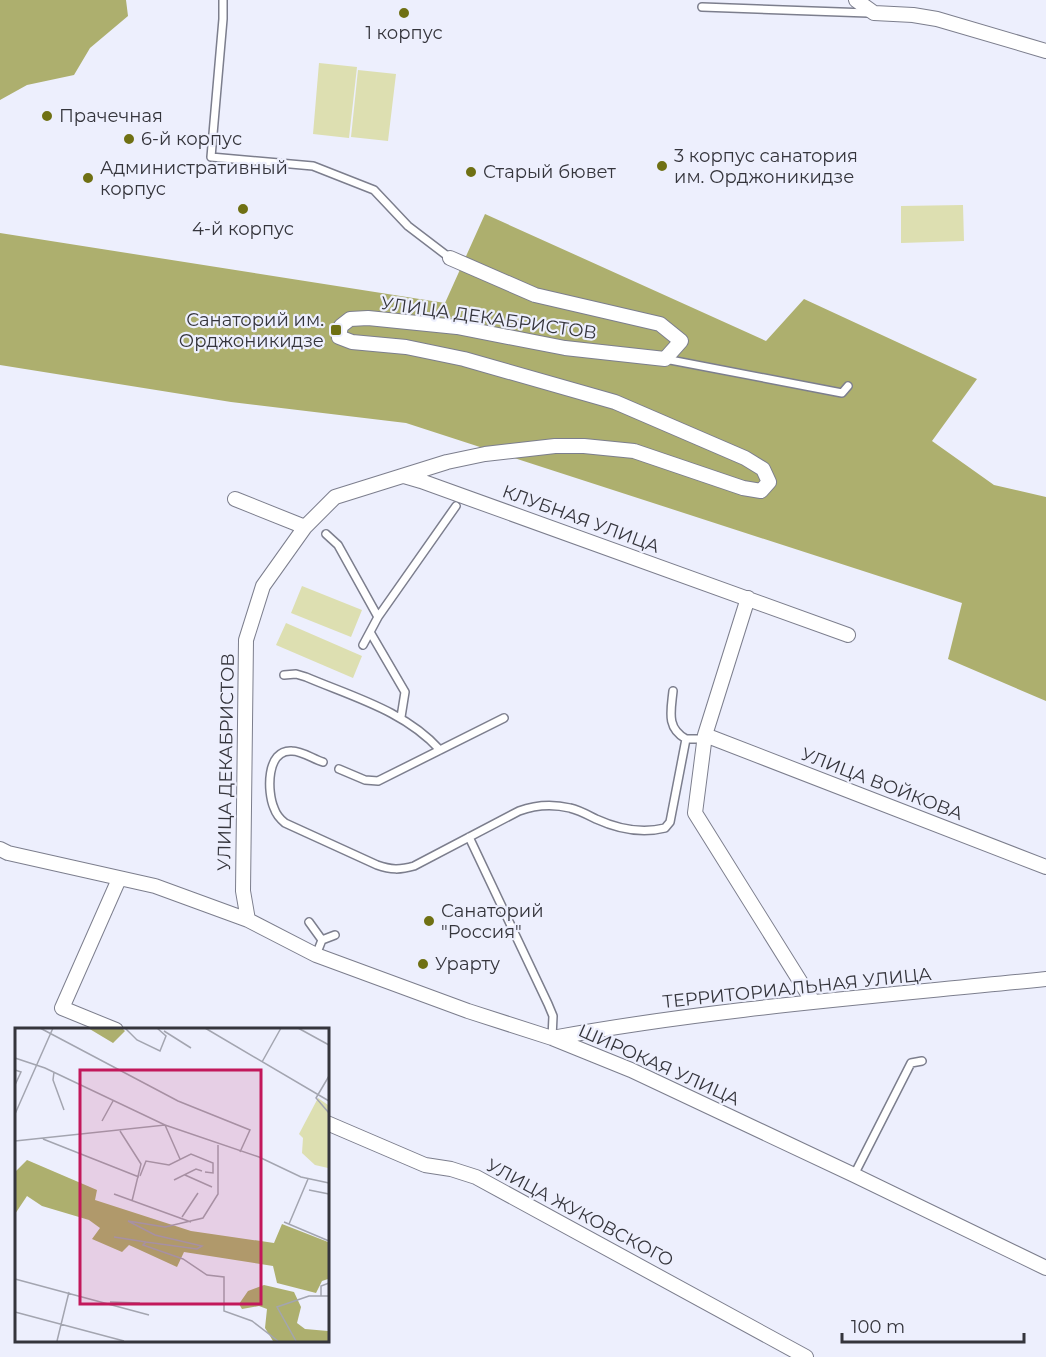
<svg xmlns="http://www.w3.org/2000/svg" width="1046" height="1357" viewBox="0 0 1046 1357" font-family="Montserrat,sans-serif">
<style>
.green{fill:#dddfb1}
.forest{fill:#adaf6e}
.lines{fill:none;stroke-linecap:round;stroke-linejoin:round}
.lane-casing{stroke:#7c7e8d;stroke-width:10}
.street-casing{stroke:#7c7e8d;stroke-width:16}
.lane{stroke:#fff;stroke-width:7}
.street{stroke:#fff;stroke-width:14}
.poi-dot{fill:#6f7013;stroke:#edeffd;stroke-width:2}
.labels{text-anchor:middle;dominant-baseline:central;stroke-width:4.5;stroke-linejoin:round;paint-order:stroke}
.poi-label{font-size:18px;fill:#35353c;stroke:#edeffd;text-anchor:start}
.street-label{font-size:18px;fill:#35353c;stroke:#edeffd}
.inset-road{fill:none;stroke:#a3a5b0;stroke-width:1.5}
.view{fill:#c2185b;fill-opacity:0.15;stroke:#c2185b;stroke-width:3}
.inset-edge{fill:none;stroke:#35353c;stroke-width:3}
</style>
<rect width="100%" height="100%" fill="#edeffd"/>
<path class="green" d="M 319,63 L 357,67 L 349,138 L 313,134 Z
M 358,70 L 396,74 L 388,141 L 351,137 Z
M 963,205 L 964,241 L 901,243 L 901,206 Z
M 302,586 L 362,610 L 351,637 L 291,613 Z
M 286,623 L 362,656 L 353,678 L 276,645 Z"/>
<path class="forest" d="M 0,0 L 126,0 L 128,16 L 90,48 L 74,75 L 27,85 L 0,100 Z
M 485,214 L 766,341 L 804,299 L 977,379 L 932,441 L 994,485 L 1046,497 L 1046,701 L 948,659 L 962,603 L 406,423 L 231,402 L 0,365 L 0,233 L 445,303 Z"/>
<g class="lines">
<g class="lane-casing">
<path id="lane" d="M 223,0 L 223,19 L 211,157 L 313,166 L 374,190 L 408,226 L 450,258
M 702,7 L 868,13
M 665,359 L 842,393 L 848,386
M 326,534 L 338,545 L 378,617
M 370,632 L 405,692 L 401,717
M 363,645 L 378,617 L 456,506
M 284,675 L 296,674 L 306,677 C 353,697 405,711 440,750
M 673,691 C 671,711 666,728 686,739
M 323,762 C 313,759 302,751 292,751 C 266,749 267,792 274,808 C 276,814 280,819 285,823 L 377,865 C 391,870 400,870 414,866 L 519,811 C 535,805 554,804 570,808 C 579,810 588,815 596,819 C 618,829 641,834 665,828 L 670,822 L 686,739 L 699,739
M 339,769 L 365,780 L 378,781 L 504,718
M 469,837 L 548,1004 L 553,1016 L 552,1038
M 309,922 L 322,940 L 316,955
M 322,940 L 335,935
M 854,1175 L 911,1063 L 922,1061"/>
</g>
<g class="street-casing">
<path id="street" d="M 856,0 L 874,13 L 913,15 L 937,19 L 1046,51
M 404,476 L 421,481 L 848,635
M 235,499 L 305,527
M 748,598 L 705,735 L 695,813 L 813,1002
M 705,735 L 1046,867
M 0,849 L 8,853 L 155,886 L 248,920 L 316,955 L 468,1011 L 552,1038 L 631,1070 L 854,1175 L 1046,1268
M 248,920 L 243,891 L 246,640 L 263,586 L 305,527 L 335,497 L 447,462 L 485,454 L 555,446 L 584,446 L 634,451 L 743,488 L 761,491 L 769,482 L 763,469 L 745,458 L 615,402 L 464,359 L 406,347 L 352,342 L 339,337 L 341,326 L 350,319 L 368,318 L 457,327 L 565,348 L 665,359 L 681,341 L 660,324 L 535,295 L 450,258
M 116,1030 L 62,1008 L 119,879
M 552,1038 C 715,1008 881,996 1046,979
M 327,1123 L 425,1165 L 451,1169 L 476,1177 L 806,1357"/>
</g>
<use href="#lane" class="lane"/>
<use href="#street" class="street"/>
</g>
<g class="poi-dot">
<circle cx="404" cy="13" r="6"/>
<circle cx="47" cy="116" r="6"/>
<circle cx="129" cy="139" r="6"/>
<circle cx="662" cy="166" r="6"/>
<circle cx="471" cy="172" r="6"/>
<circle cx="88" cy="178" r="6"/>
<circle cx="243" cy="209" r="6"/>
<rect x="330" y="324" width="12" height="12" rx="3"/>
<circle cx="429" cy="921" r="6"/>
<circle cx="423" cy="964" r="6"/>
</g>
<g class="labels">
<g class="poi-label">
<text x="404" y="33" text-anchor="middle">1 корпус</text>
<text x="59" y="116">Прачечная</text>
<text x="141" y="139">6-й корпус</text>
<text x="674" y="156">3 корпус санатория<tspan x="674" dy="21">им. Орджоникидзе</tspan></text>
<text x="100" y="168">Административный<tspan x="100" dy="21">корпус</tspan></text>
<text x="483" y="172">Старый бювет</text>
<text x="243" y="229" text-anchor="middle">4-й корпус</text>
<text x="324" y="320" text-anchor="end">Санаторий им.<tspan x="324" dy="21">Орджоникидзе</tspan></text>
<text x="441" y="911">Санаторий<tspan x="441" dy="21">"Россия"</tspan></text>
<text x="435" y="964">Урарту</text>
</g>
<g class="street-label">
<text transform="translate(489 318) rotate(8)">УЛИЦА ДЕКАБРИСТОВ</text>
<text transform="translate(581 519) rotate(20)">КЛУБНАЯ УЛИЦА</text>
<text transform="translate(226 762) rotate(-89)">УЛИЦА ДЕКАБРИСТОВ</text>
<text transform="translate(882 784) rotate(21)">УЛИЦА ВОЙКОВА</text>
<text transform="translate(797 988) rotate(-6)">ТЕРРИТОРИАЛЬНАЯ УЛИЦА</text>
<text transform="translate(659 1065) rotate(24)">ШИРОКАЯ УЛИЦА</text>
<text transform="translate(580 1213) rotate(28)">УЛИЦА ЖУКОВСКОГО</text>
</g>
</g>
<g transform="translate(15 1028)">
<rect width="314" height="314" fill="#edeffd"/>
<path d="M 303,70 L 313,77 L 313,140 L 300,137 L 287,125 L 288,110 L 284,106 Z" fill="#dddfb1"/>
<path d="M 73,0 L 107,0 L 110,3 L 98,15 ZM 12,132 L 82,162 L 80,172 L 176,203 L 259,215 L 267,196 L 308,212 L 313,214 L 313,251 L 307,253 L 301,265 L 262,255 L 258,238 L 169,224 L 162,239 L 114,217 L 107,224 L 77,211 L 85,200 L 74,192 L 27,178 L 12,168 L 0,186 L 0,144 ZM 249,257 L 279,264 L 286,279 L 282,295 L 290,301 L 313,303 L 313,313 L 258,313 L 250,300 L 252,281 L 244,278 L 227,281 L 224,276 L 233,263 Z" fill="#adaf6e"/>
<path class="inset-road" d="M 25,0 L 163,73 L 235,102 L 225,124M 110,0 L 122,12 L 145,23 L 151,8 L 142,0M 190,0 L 314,73M 283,0 L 314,17M 149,3 L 176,20M 0,30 L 30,40 L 150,97 L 244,129 L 286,149 L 314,155M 247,34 L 266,0M 0,42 L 6,44 L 0,57M 39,44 L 38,52 L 49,82M 314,48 L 301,70 L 314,85M 0,86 L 38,0M 87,93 L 98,73M 105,103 L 126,136 L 117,173M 28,111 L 124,149M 0,113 L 150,97 L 165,131M 203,117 L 203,166 L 188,190 L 150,199 L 113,193 L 140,207 L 187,218 L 182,221 L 131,214 L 128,217 L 168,231 L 192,247 L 209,249 L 209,283 L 237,293 L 263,313M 170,147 L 197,159M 125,148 L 131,133 L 154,137 L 176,126 L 198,135 L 198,145 L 190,144M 159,152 L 181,141 L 187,143M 294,162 L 314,166M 99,166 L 176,194M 167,189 L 183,165M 269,194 L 314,213M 274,196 L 293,151M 99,209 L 131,214M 0,251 L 134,287M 306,268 L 306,258 L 314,255M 95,274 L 125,275M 0,284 L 109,313M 42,313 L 54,264M 281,313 L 262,279 L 294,268 L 314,268"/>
<path class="view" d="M 65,42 L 246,42 L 246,276 L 65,276 Z"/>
<rect width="314" height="314" class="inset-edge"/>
</g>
<path d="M842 1333v9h182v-9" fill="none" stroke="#35353c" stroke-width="3"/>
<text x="851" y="1333" font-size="18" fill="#35353c" stroke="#edeffd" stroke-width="4.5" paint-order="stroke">100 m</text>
</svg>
